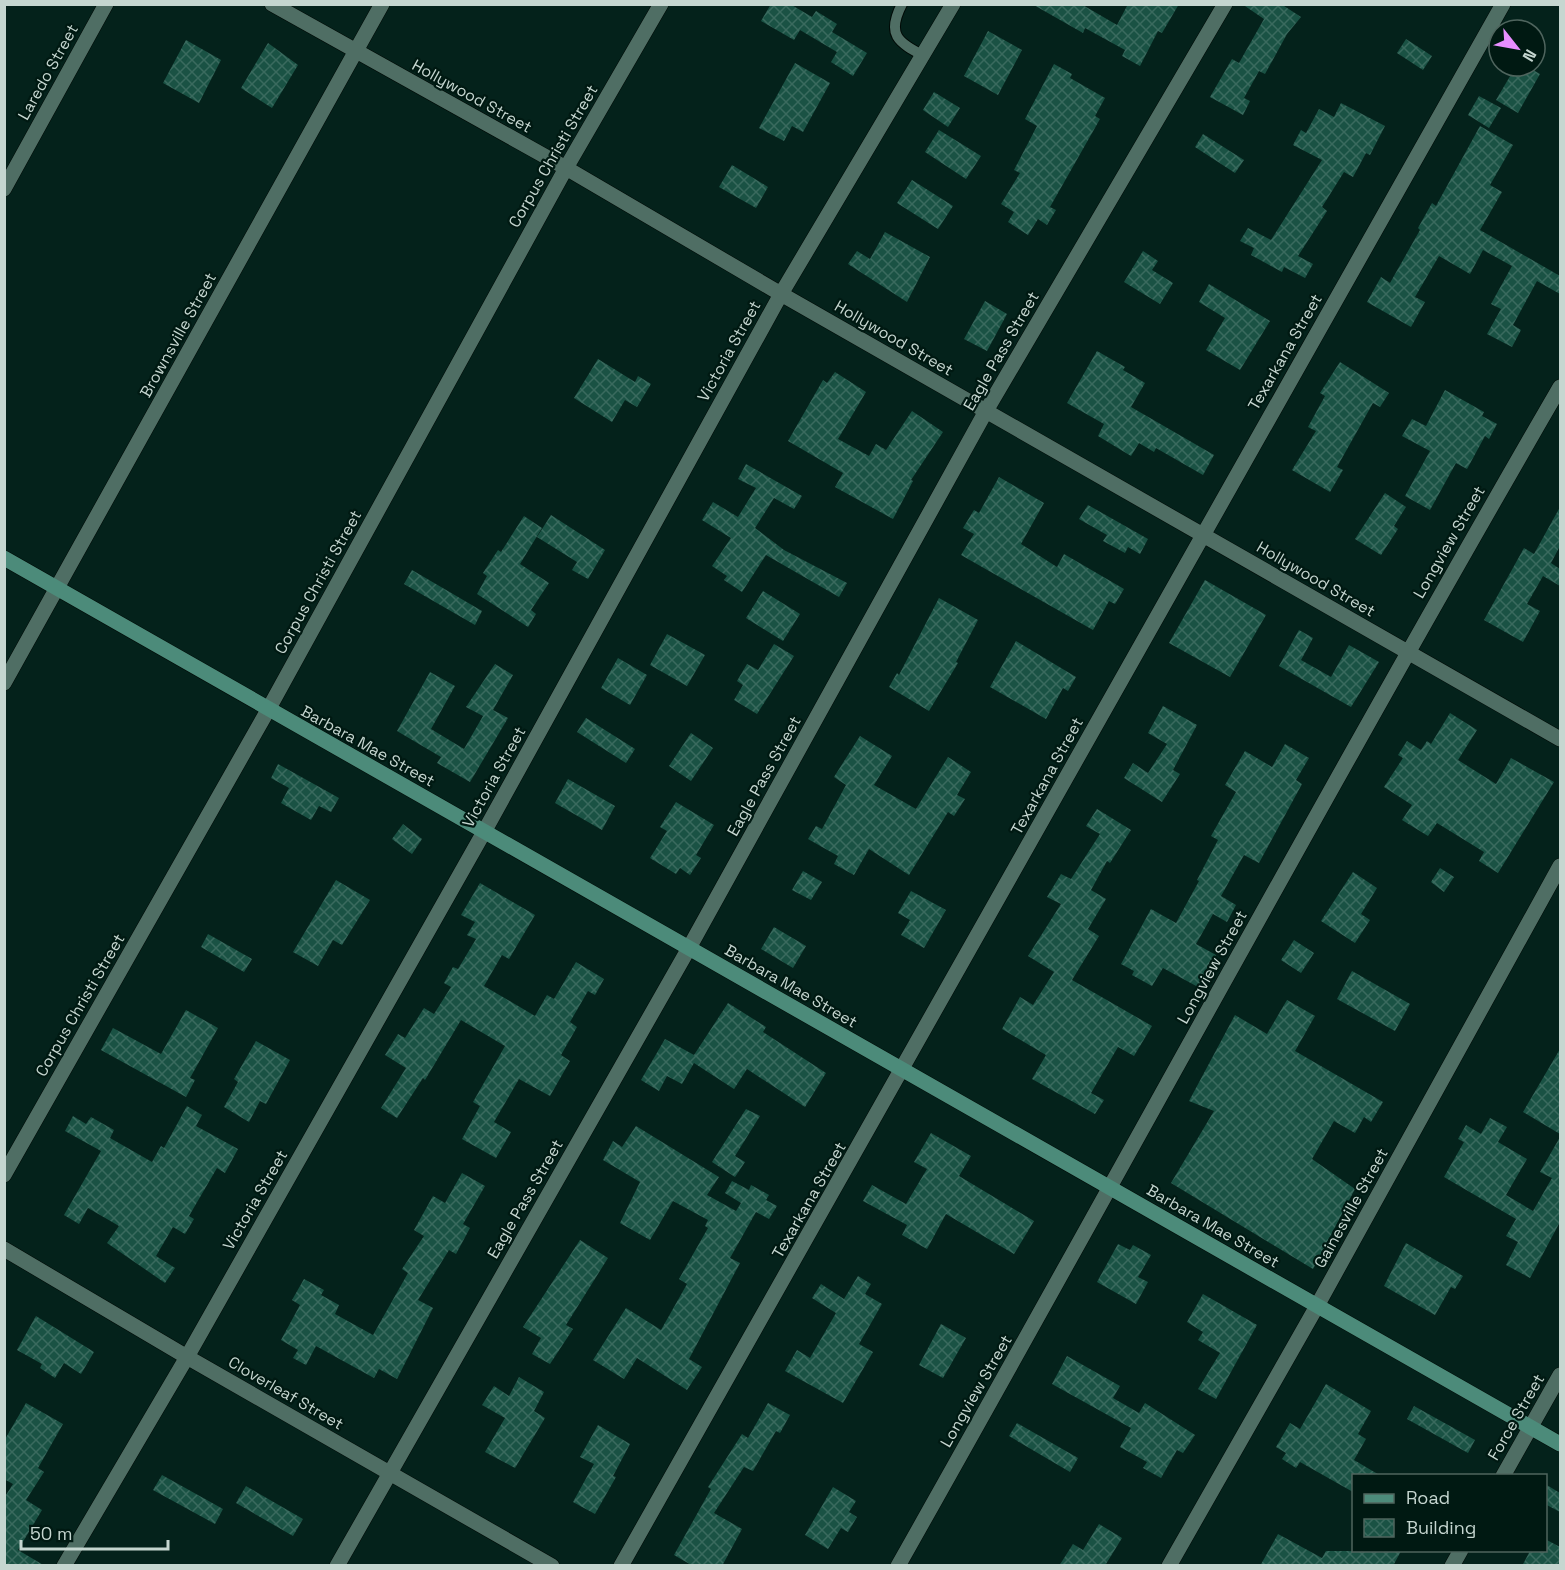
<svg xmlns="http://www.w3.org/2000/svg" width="1565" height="1570" viewBox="0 0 1565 1570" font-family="'Space Grotesk',sans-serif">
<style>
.building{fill:url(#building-cross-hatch)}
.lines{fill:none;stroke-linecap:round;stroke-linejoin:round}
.lane-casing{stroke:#000a06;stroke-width:12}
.street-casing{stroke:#000a06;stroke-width:16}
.secondary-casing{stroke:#000a06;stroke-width:16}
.lane{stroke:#4f6e64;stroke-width:10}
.street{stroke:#4f6e64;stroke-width:15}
.secondary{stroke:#4c8b7a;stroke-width:15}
.labels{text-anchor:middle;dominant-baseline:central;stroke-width:4.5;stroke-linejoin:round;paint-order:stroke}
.street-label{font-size:16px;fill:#c5d6d0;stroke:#001912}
</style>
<defs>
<pattern id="building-cross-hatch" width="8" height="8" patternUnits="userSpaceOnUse" patternTransform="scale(1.5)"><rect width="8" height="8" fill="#1a5244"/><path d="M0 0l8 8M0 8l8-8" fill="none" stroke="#3a6a5e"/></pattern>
</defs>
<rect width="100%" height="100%" fill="#04221b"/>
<path class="building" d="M 771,4 L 790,4 L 812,17 L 816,11 L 837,24 L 832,32 L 867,53 L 853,76 L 831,62 L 837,52 L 800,30 L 794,40 L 761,21 Z
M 1032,4 L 1081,4 L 1117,25 L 1128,4 L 1179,4 L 1162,33 L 1158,31 L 1140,66 L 1122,56 L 1125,50 L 1085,28 L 1083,33 Z
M 1242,4 L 1281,4 L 1301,17 L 1287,34 L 1265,74 L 1259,71 L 1244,98 L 1250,101 L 1243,115 L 1210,97 L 1232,59 L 1239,63 L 1264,19 Z
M 988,31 L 1022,50 L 998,95 L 964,76 Z
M 1406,39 L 1432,56 L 1423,70 L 1397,53 Z
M 186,40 L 221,60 L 199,103 L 163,83 Z
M 268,43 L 298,65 L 272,108 L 241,88 Z
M 795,63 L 830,83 L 803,132 L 792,126 L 784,141 L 759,128 Z
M 1054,64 L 1072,74 L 1070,78 L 1105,98 L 1095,116 L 1100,119 L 1050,207 L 1056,210 L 1047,225 L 1038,219 L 1028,235 L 1008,222 L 1014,212 L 1001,204 L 1020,173 L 1014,170 L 1037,126 L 1025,119 Z
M 1516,66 L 1526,66 L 1540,74 L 1518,113 L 1496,100 Z
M 934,92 L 960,108 L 948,127 L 923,110 Z
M 1479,96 L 1501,108 L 1489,128 L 1468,115 Z
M 1341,103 L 1385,126 L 1370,155 L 1366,153 L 1353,177 L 1344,172 L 1322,207 L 1327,211 L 1298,256 L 1313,264 L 1305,278 L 1284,267 L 1282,272 L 1251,255 L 1254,248 L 1240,241 L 1248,228 L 1271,240 L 1322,160 L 1293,145 L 1301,130 L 1306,133 L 1319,109 L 1334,117 Z
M 1480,126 L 1513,145 L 1490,185 L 1502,192 L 1480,230 L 1560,276 L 1560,294 L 1537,281 L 1513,325 L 1521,330 L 1512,347 L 1487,334 L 1501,309 L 1491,304 L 1512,266 L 1483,250 L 1470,274 L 1439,256 L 1415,297 L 1425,302 L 1411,327 L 1367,302 L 1381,277 L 1390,283 L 1420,230 L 1418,228 L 1432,203 L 1436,206 Z
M 939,130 L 981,156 L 966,179 L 925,152 Z
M 1203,134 L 1244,160 L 1235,173 L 1195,147 Z
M 732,165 L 768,187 L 756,208 L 719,187 Z
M 912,180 L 953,206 L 938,229 L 897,203 Z
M 885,232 L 930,257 L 907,302 L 848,264 L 857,251 L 870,259 Z
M 1143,251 L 1158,261 L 1152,270 L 1173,283 L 1160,304 L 1124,282 Z
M 1209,284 L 1270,321 L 1240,370 L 1206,350 L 1225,318 L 1199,302 Z
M 985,301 L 1007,314 L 987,351 L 964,339 Z
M 1097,351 L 1125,367 L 1123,370 L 1145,383 L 1131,407 L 1214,455 L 1203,475 L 1156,448 L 1154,452 L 1139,443 L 1131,456 L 1098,436 L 1104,424 L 1067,403 Z
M 598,359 L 635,382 L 638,376 L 651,384 L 637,407 L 625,400 L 612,422 L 574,398 Z
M 1340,362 L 1389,393 L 1380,407 L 1373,403 L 1337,467 L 1343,470 L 1330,492 L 1292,470 L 1316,431 L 1308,427 L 1325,396 L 1320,393 Z
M 835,372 L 866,392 L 838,439 L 869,456 L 876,444 L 886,450 L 912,411 L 943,432 L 911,480 L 913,481 L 893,519 L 835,487 L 843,473 L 788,441 L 823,380 L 827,383 Z
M 1445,390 L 1484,412 L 1482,416 L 1497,424 L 1489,439 L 1485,436 L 1467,469 L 1456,463 L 1430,510 L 1405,496 L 1430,451 L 1402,436 L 1412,419 L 1426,426 Z
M 746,464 L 802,496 L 794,509 L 774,498 L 755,528 L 784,550 L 847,583 L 839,597 L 766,555 L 742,592 L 724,580 L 727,576 L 712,566 L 731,538 L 702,520 L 713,502 L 738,517 L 756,488 L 738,479 Z
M 999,477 L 1044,503 L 1021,544 L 1057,567 L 1064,554 L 1124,589 L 1115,604 L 1109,601 L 1093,630 L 961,555 L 974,534 L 963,528 L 974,510 L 979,513 Z
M 1385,493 L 1406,507 L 1394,526 L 1398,529 L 1381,555 L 1355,539 Z
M 1088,505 L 1148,539 L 1140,554 L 1128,547 L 1125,553 L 1103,541 L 1107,535 L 1079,519 Z
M 1560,507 L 1560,546 L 1551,563 L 1560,569 L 1560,586 L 1543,576 L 1527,604 L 1540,611 L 1523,642 L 1484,620 L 1524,548 L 1534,554 Z
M 551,515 L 605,550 L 588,579 L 572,570 L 577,562 L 537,537 Z
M 524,516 L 542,528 L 520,564 L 549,583 L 531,610 L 536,614 L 528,627 L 477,594 L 487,576 L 483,573 L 498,550 L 501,552 Z
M 412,570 L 482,611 L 475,625 L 404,584 Z
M 1205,580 L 1266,615 L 1230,677 L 1169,643 Z
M 763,591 L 800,614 L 783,641 L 746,618 Z
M 939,598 L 978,620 L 956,662 L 958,663 L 929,711 L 889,687 L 897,673 L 899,675 Z
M 1299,630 L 1313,638 L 1301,660 L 1331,677 L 1349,645 L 1379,662 L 1351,707 L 1279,666 Z
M 667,634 L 705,655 L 687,686 L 650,665 Z
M 1016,641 L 1076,677 L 1068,691 L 1063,688 L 1046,719 L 990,687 Z
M 774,644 L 794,656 L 757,714 L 734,700 L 743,685 L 737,681 L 747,664 L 758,670 Z
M 618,658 L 647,675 L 630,705 L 601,688 Z
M 495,664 L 513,675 L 493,710 L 508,718 L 470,782 L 437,763 L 441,757 L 397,731 L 430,672 L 455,686 L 431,729 L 464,749 L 483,716 L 466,707 Z
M 1163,706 L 1197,725 L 1173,770 L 1180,774 L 1162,802 L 1124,778 L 1133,763 L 1148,773 L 1167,744 L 1148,733 Z
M 1450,713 L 1477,730 L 1458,760 L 1496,784 L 1511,758 L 1554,782 L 1498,873 L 1479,861 L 1484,852 L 1437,823 L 1428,836 L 1402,820 L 1412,805 L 1384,787 L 1403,758 L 1398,755 L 1407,741 L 1421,750 L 1427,741 L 1431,744 Z
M 586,718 L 635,749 L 626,763 L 577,732 Z
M 691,733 L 713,748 L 691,781 L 669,766 Z
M 860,736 L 892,756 L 874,785 L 916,809 L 948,757 L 971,772 L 957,795 L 965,799 L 954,816 L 948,812 L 909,875 L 869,849 L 854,875 L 834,864 L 838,856 L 808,839 L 816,826 L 822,829 L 846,785 L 834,777 Z
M 1285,744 L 1309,758 L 1296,780 L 1302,784 L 1259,863 L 1244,855 L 1221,896 L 1236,905 L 1227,922 L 1213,914 L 1196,944 L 1216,955 L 1198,987 L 1163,968 L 1152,986 L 1132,975 L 1134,971 L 1121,964 L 1151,909 L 1176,923 L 1199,881 L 1197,880 L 1218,840 L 1211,836 L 1236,792 L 1225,785 L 1245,751 L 1272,767 Z
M 278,764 L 339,798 L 331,812 L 319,806 L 311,820 L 281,803 L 289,788 L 271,778 Z
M 568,779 L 615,806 L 602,830 L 555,803 Z
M 676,802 L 714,825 L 696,855 L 701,858 L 690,875 L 680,868 L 676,874 L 650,858 L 667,831 L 660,827 Z
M 1097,809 L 1131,830 L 1110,863 L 1107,861 L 1091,890 L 1106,899 L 1088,929 L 1099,936 L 1072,980 L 1152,1026 L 1134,1056 L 1118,1047 L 1091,1093 L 1104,1100 L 1095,1114 L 1032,1079 L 1046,1055 L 1002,1029 L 1020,997 L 1033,1005 L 1054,972 L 1028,956 L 1061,904 L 1047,897 L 1061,874 L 1071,879 L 1100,834 L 1086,826 Z
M 403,824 L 422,839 L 412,854 L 392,839 Z
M 1440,868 L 1454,877 L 1444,892 L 1431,882 Z
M 803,871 L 822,882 L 811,900 L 792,890 Z
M 1353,872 L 1377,888 L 1361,914 L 1370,920 L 1355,943 L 1321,921 Z
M 336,880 L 370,900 L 342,945 L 333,940 L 318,966 L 293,952 Z
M 480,883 L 535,915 L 509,959 L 502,955 L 484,986 L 535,1016 L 547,995 L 554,999 L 576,962 L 604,979 L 595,995 L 588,991 L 570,1022 L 577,1027 L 561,1055 L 570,1061 L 550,1096 L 519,1079 L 494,1122 L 511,1132 L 496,1158 L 462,1139 L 480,1106 L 473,1102 L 505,1046 L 461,1020 L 425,1080 L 423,1078 L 397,1118 L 381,1108 L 406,1068 L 385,1055 L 398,1034 L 405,1038 L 424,1008 L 434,1014 L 451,987 L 444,983 L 453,967 L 458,969 L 476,939 L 467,935 L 475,922 L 461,915 Z
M 911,891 L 946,910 L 924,948 L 901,935 L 910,920 L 898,913 Z
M 774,927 L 806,946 L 793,968 L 761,949 Z
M 208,934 L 252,959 L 244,972 L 201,947 Z
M 1294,940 L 1314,953 L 1301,973 L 1281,960 Z
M 1352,971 L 1410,1004 L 1395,1031 L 1337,999 Z
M 1287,1000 L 1315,1016 L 1295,1051 L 1383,1102 L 1371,1122 L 1364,1117 L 1355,1133 L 1334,1121 L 1312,1159 L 1355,1189 L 1313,1269 L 1171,1183 L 1214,1111 L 1189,1101 L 1235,1015 L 1267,1034 Z
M 728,1003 L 766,1027 L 763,1032 L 826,1073 L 805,1107 L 747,1069 L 734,1089 L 694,1063 L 682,1084 L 667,1076 L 659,1091 L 641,1080 L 665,1039 L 694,1055 Z
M 186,1010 L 218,1028 L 190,1078 L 195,1080 L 186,1097 L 101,1050 L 113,1028 L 161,1054 Z
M 256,1041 L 290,1060 L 266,1104 L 260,1101 L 249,1122 L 224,1107 L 238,1082 L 234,1079 Z
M 1560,1049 L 1560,1134 L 1523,1112 Z
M 187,1106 L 202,1115 L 196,1126 L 238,1149 L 225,1173 L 217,1168 L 189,1216 L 194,1219 L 185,1234 L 173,1227 L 156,1256 L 175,1268 L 165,1283 L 107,1243 L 119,1226 L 88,1208 L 79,1224 L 64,1215 L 101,1151 L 65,1131 L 73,1116 L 86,1124 L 91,1117 L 114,1130 L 110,1138 L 152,1162 L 161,1146 L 164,1148 Z
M 746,1109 L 760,1116 L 735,1156 L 745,1162 L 735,1177 L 712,1162 Z
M 1490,1118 L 1507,1127 L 1498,1142 L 1527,1159 L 1506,1195 L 1533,1211 L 1552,1178 L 1540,1172 L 1560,1137 L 1560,1222 L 1530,1278 L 1506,1265 L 1518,1242 L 1506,1236 L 1516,1219 L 1444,1177 L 1464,1142 L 1458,1139 L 1466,1125 L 1481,1134 Z
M 636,1126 L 719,1177 L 707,1195 L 736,1211 L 741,1203 L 725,1193 L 732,1181 L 749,1190 L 751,1185 L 769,1195 L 766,1200 L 777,1206 L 769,1219 L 756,1212 L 730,1258 L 740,1263 L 689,1359 L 702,1367 L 687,1390 L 637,1358 L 624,1379 L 593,1360 L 626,1308 L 661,1330 L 687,1284 L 679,1279 L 708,1228 L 705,1226 L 708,1220 L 673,1201 L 650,1240 L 620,1223 L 640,1182 L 603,1160 L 613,1141 L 622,1147 Z
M 931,1133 L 971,1156 L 959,1176 L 1034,1221 L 1014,1254 L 946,1214 L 927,1249 L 902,1235 L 907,1225 L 863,1201 L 872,1185 L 906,1204 L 927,1169 L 914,1162 Z
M 462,1173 L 485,1186 L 463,1224 L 470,1228 L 456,1254 L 449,1250 L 418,1300 L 433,1308 L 397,1379 L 379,1369 L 374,1378 L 316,1346 L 306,1365 L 293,1358 L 298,1350 L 281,1340 L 300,1305 L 292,1300 L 304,1279 L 324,1290 L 321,1295 L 339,1305 L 335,1314 L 373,1335 L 408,1273 L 402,1269 L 424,1236 L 414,1230 L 433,1196 L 445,1203 Z
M 580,1240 L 608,1258 L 566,1325 L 573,1329 L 550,1364 L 532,1354 L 541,1338 L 523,1327 Z
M 1406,1243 L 1463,1276 L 1455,1289 L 1451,1287 L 1435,1315 L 1384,1286 Z
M 1118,1244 L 1130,1250 L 1133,1245 L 1151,1255 L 1138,1277 L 1148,1282 L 1136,1304 L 1097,1282 Z
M 858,1276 L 871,1284 L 865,1294 L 882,1304 L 859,1344 L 873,1352 L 843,1403 L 785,1371 L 797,1350 L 810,1358 L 836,1313 L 812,1298 L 821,1284 L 844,1299 Z
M 1203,1294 L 1257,1325 L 1216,1399 L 1198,1389 L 1220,1353 L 1198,1340 L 1203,1332 L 1187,1322 Z
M 36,1316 L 94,1352 L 81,1374 L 64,1363 L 55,1378 L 40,1368 L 42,1364 L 17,1350 Z
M 941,1324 L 966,1338 L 943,1378 L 919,1365 Z
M 1067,1356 L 1120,1386 L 1113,1398 L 1139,1413 L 1145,1403 L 1195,1435 L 1183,1453 L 1177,1450 L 1161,1478 L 1143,1468 L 1147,1462 L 1120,1447 L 1131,1428 L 1052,1384 Z
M 519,1377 L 544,1392 L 534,1411 L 545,1418 L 515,1468 L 485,1452 L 505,1418 L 482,1405 L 494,1386 L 509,1396 Z
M 1326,1384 L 1371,1411 L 1358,1434 L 1366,1439 L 1354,1460 L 1381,1476 L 1353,1476 L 1353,1492 L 1300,1462 L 1296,1468 L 1282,1459 L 1286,1453 L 1276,1447 L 1290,1423 L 1300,1429 Z
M 26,1403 L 63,1424 L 38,1468 L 44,1472 L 26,1500 L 42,1510 L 18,1550 L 45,1566 L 4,1566 L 4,1498 L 13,1484 L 4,1479 L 4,1441 Z
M 768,1403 L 790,1415 L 780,1433 L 776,1431 L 753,1471 L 744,1467 L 714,1513 L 742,1529 L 722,1566 L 693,1566 L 674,1555 L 711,1489 L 708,1487 L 742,1434 L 748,1438 Z
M 1414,1406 L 1475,1440 L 1468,1453 L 1407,1419 Z
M 1017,1423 L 1078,1458 L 1070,1472 L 1009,1436 Z
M 598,1425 L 630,1444 L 613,1476 L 616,1477 L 595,1514 L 573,1502 L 594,1464 L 580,1457 Z
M 162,1475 L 223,1509 L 215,1524 L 153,1490 Z
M 1545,1484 L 1560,1493 L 1560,1512 L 1545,1504 Z
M 246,1486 L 303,1519 L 293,1536 L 236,1503 Z
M 833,1487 L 856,1501 L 849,1512 L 857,1517 L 848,1532 L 841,1528 L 828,1549 L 805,1535 Z
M 1099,1524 L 1122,1538 L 1106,1564 L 1109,1566 L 1059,1566 L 1073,1544 L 1083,1550 Z
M 1278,1534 L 1322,1558 L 1326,1551 L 1401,1551 L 1393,1566 L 1260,1566 Z
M 1545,1539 L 1560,1547 L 1560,1566 L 1522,1566 L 1530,1551 L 1545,1551 Z"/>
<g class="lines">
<g class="lane-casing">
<path id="lane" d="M 902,4 C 886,35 898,42 924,56"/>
</g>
<g class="street-casing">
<path id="street" d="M 272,4 L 566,168 L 781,294 L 1560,739
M 4,189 L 106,4
M 4,683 L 382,4
M 4,1175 L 268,710 L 566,168 L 661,4
M 4,1249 L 187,1357 L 552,1566
M 1503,1476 L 1560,1375
M 64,1566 L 187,1357 L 484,832 L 781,294 L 953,4
M 337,1566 L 689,948 L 986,411 L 1225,4
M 621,1566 C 918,1047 1208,524 1503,4
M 898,1566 C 1120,1173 1334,777 1560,387
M 1169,1566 L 1317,1306 L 1560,866
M 1452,1566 L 1461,1550"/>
</g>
<g class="secondary-casing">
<path id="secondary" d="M 4,558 L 1560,1444"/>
</g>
<use href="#lane" class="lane"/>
<use href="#street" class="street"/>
<use href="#secondary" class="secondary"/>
</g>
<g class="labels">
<g class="street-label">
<text transform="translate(48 72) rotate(-61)">Laredo Street</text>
<text transform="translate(472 96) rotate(29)">Hollywood Street</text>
<text transform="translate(553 156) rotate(-60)">Corpus Christi Street</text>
<text transform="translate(178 335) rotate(-61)">Brownsville Street</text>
<text transform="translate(894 338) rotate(30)">Hollywood Street</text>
<text transform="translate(729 351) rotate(-61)">Victoria Street</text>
<text transform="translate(1001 351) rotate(-60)">Eagle Pass Street</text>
<text transform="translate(1285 352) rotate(-60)">Texarkana Street</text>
<text transform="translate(1449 542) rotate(-60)">Longview Street</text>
<text transform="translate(1316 579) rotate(30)">Hollywood Street</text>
<text transform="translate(318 582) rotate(-61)">Corpus Christi Street</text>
<text transform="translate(368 746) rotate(29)">Barbara Mae Street</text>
<text transform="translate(764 776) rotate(-61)">Eagle Pass Street</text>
<text transform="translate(1047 776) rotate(-61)">Texarkana Street</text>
<text transform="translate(494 777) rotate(-61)">Victoria Street</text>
<text transform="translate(1212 967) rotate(-61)">Longview Street</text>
<text transform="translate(791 986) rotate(30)">Barbara Mae Street</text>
<text transform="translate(80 1005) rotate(-60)">Corpus Christi Street</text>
<text transform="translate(525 1199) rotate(-60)">Eagle Pass Street</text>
<text transform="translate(255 1200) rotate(-60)">Victoria Street</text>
<text transform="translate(809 1200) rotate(-60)">Texarkana Street</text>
<text transform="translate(1351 1208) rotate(-61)">Gainesville Street</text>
<text transform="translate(1213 1226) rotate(30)">Barbara Mae Street</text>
<text transform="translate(976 1391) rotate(-60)">Longview Street</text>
<text transform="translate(286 1393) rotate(30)">Cloverleaf Street</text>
<text transform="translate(1516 1417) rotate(-60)">Force Street</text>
</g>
</g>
<rect width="1565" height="1570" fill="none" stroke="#c5d6d0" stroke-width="12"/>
<rect x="1352" y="1474" width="195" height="78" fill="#001912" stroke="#4f655e" stroke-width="1.5"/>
<rect x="1364" y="1494" width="30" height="9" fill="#4c8b7a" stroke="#4f655e" stroke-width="1.5"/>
<text x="1406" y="1504" font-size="18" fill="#c5d6d0">Road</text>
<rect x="1364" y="1519" width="30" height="18" fill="url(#building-cross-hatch)" stroke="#4f655e" stroke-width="1.5"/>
<text x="1406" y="1534" font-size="18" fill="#c5d6d0">Building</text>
<g transform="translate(1517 48) rotate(121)"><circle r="28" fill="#001912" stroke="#4f655e" stroke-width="1.5"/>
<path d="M0-4.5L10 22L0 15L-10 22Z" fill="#e88eff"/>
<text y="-9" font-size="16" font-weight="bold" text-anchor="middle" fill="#c5d6d0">N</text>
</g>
<path d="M21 1540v9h147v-9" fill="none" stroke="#c5d6d0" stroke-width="3"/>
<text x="30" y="1540" font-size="18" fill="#c5d6d0" stroke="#001912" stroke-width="4.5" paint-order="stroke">50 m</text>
</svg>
